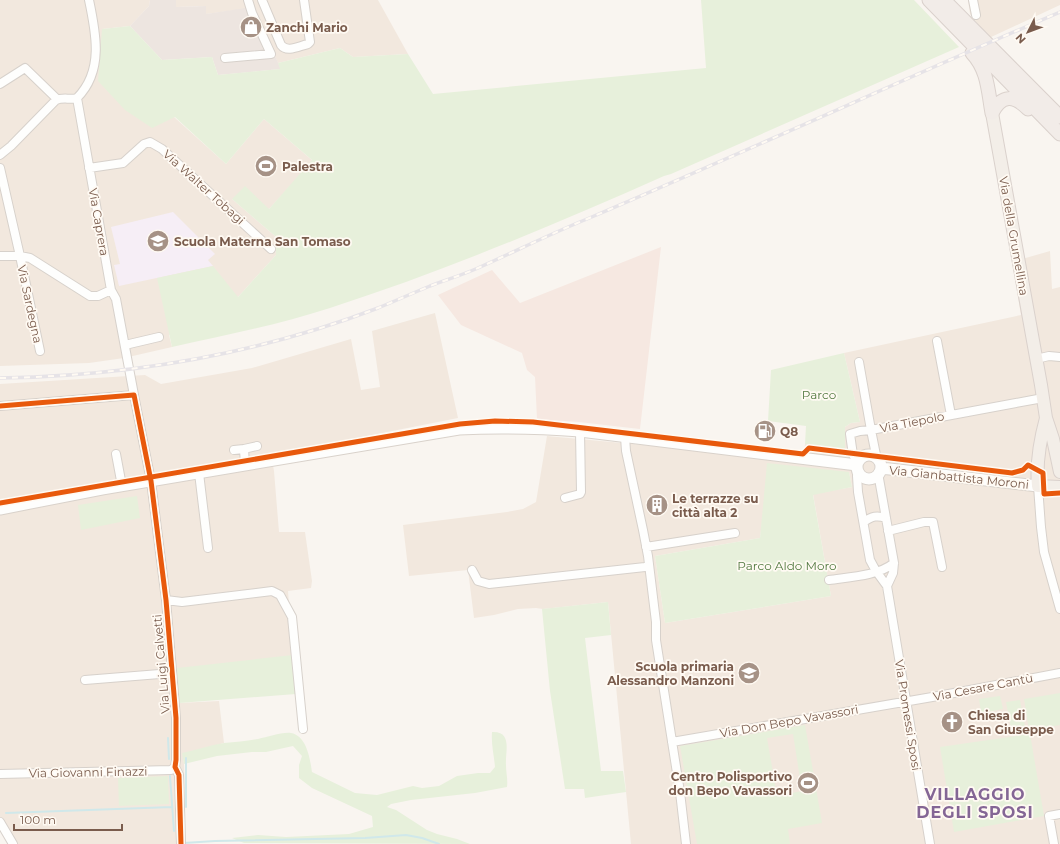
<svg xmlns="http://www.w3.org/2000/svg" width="1060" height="844" viewBox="0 0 1060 844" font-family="Montserrat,sans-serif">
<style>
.residential{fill:#f2e8de;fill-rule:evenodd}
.commercial{fill:#f6e8e1}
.industrial{fill:#ede5e0}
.education{fill:#f6eef6}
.green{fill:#e7f0db;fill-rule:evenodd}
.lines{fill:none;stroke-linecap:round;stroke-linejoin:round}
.stream{stroke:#d0e8ea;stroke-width:2}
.minor-casing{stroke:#d7d1cb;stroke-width:10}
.secondary-casing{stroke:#d9d2cb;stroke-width:13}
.primary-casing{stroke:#dad1cc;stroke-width:14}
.trunk-casing{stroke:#dad1cc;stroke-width:15}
.minor{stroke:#fefefd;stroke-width:8}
.secondary{stroke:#fefefd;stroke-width:11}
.primary{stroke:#f3eee8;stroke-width:12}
.trunk{stroke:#f2ece8;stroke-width:13}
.rail-casing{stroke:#e6e3e7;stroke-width:3.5}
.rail{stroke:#fffaf3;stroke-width:2;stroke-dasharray:6;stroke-linecap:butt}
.cycleway-casing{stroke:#fffaf3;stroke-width:8}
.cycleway{stroke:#e8590c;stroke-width:5}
.labels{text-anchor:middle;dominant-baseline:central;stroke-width:3.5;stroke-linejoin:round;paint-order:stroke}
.poi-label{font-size:12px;font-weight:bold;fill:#7a5c4d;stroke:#fffaf3;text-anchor:start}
.street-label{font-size:12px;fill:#7a5c4d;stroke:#fffaf3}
.park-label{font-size:12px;fill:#537a41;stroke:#fffaf3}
.district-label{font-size:16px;font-weight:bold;letter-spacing:1px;fill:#846695;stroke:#fffaf3}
</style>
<rect width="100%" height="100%" fill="#f9f5f0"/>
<path class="residential" d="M 0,0 L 150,0 L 149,6 L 130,26 L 102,29 L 174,117 L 226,164 L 264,119 L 313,161 L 269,209 L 232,199 L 275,236 L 276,255 L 238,297 L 169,335 L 172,347 L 124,358 L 89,363 L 0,366 Z
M 176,0 L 378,0 L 408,54 L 353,57 L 340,48 L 278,63 L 252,8 L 206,14 L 206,6 L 176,7 Z
M 968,0 L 1060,0 L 1060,5 L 989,38 L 970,14 Z
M 1050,251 L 1052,289 L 1060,287 L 1060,844 L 631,844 L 608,602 L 543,609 L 536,608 L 518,609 L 494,615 L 474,618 L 468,570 L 409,576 L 403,525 L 507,512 L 523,509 L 536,502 L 547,436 L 803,460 L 805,444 L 845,450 L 845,427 L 851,423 L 860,422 L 844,353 L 1021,315 L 1012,262 ZM 849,472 L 852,487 L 813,494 L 831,596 L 665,623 L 655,556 L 760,538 L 762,523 Z
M 435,313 L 458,418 L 271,455 L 274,471 L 279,532 L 305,532 L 312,581 L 311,588 L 288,591 L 293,655 L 179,703 L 219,701 L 224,743 L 183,754 L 184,764 L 186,844 L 10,844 L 0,828 L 0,384 L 145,375 L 161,384 L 252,368 L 351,339 L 361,390 L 380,387 L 372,331 Z"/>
<path class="commercial" d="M 661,247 L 640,429 L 579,422 L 537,419 L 535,377 L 527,370 L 522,353 L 461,325 L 438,295 L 492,270 L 520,303 Z"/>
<path class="industrial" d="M 150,0 L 176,0 L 176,7 L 206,6 L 206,14 L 252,7 L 281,69 L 218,75 L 212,57 L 162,60 L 130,26 L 149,6 Z"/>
<path class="education" d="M 173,212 L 215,254 L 208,260 L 213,266 L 119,286 L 114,265 L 120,264 L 111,227 Z"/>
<path class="green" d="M 701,0 L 914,0 L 959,47 L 671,174 L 664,176 C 554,225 444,271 330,308 C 278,325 225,335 172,347 L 157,278 L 213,266 L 238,297 L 276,255 L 275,236 L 232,199 L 245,186 L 269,209 L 312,160 L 264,119 L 226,164 L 175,117 L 152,128 L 125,110 L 98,81 L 102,29 L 130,26 L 162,60 L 212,57 L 218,75 L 280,69 L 278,63 L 340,48 L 353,57 L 408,54 L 433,94 L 706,68 Z
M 844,353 L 860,422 L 851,423 L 845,427 L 845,450 L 805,444 L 806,426 L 768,421 L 771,370 Z
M 767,463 L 849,472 L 852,487 L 813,495 L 831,596 L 665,623 L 655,556 L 760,538 Z
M 137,496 L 140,518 L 81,530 L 78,505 Z
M 608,602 L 611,635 L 585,638 L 601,771 L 623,771 L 626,792 L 585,798 L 584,789 L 565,789 L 550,691 L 542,609 Z
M 293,655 L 296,694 L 179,703 L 177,668 Z
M 1060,693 L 1060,725 L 1029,730 L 1024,699 Z
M 1000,696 L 1003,709 L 981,713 L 979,699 Z
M 1020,700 L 1025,726 L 1011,729 L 1006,702 Z
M 805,725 L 822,823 L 788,829 L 790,844 L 697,844 L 680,746 ZM 793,734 L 802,791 L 777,796 L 767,738 Z
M 492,732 C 513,731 505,752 506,765 C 506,773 508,779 507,787 L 475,793 L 411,800 L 391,804 L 387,807 L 396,810 L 427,830 L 437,834 L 457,839 L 470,844 L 244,843 L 232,838 L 258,835 L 286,837 L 349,834 L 373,827 L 372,816 L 312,788 L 299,778 L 299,765 L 302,756 L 293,746 L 266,752 L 252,752 L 217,756 L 184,764 L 182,753 C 196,750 210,745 224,743 C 236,742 247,741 258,739 C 268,737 281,732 291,733 C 307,736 310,759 312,772 L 355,793 L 377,795 L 413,786 L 422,788 L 439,786 L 457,776 L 478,773 L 490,773 L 495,767 C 494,755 491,744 492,732 Z
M 1030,734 L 1044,816 L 954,832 L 940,747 Z
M 168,776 L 169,804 L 119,806 L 118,778 Z"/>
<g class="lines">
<path class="stream" d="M 168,738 L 169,759
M 186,758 L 186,807
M 170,776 L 174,831
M 6,813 L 172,807
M 184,843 L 215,841 L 365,838 L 406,835 L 422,838 L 439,844"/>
<g class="minor-casing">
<path id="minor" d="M 262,0 L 281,45 C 287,53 299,46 308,44 L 310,42 L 304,0
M 973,0 L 976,15
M 225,58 L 271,54 L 252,13 L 248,0
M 0,84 L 25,68 L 57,99
M 77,98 L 111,290 L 116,299 L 134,395
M 77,98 C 104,71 96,33 89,0
M 0,155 L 11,146 L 56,100 C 63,97 70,100 77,98
M 0,168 L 20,256 L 30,258 L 90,296 L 98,296 L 111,290
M 89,168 L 123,163 L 144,144 L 150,142 L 162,149 L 271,249
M 0,256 L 20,256 L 40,351
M 937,341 L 951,415
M 125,345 L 159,337
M 1036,359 L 1049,356 L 1060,357
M 859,362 L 871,430 L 1043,398
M 0,406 L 134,395 L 151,481 L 166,600 L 176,718 L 176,760 L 175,767 L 179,775 L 181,844
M 625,437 L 626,451 L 643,530 L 648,556 L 656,622 L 656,640 L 680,792 L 686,844
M 244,449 L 257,446
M 234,450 L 244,449 L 245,465
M 116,454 L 122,486
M 858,462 L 853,455 L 850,434 L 860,431 L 871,430 L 876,455 L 879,461
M 858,472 L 857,476 L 858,492 L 870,560 L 876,571 L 887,586 L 930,844
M 199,473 L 208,548
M 878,473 L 894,563 L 893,573 L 887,586
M 1038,486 L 1041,527 L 1044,552 L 1060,609
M 565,498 L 580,494 L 581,492 L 580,431
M 864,522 C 872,516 877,515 886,518
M 888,531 L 924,522 L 933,522 L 942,567
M 646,547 L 735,533
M 472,570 L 478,581 L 489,584 L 645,567 L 649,565
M 829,580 C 849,577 878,576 894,563
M 166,600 L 182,602 L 272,591 L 280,595 L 292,617 L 303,729
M 85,680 L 172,673
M 672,742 L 938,696 L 1060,673
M 0,774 L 171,770 L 175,767
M 0,822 L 13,844
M 1054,844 L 1049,816 L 1060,814"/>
</g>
<g class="secondary-casing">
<path id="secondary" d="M857 467a12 12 0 1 1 24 0a12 12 0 1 1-24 0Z
M 881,468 L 1038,486
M 0,509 L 102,489 L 459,429 C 500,427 539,428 580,431 L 857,465"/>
</g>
<g class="primary-casing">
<path id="primary" d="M 992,113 L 1041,385 L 1046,418 L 1053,439 L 1060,472
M 1046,418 C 1040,440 1036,463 1038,486 L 1060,487"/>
</g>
<g class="trunk-casing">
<path id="trunk" d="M 929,0 L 1060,134
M 944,0 L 1060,117
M 972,53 C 988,70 988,91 992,113
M 992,113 C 1002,94 1014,95 1028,109"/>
</g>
<use href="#minor" class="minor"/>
<use href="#secondary" class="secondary"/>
<use href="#primary" class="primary"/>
<use href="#trunk" class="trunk"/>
<g class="rail-casing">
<path id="rail" d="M 0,378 C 128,376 258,354 378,308 C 395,301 413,293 430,286 C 446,280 462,275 478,268 C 514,252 550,234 587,219 C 745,152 902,80 1060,12"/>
</g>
<use href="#rail" class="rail"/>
<g class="cycleway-casing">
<path id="cycleway" d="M 0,406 L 134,395 L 151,481 L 166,600 L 176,718 L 176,760 L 175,767 L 179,775 L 181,844
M 0,503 L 460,424 L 495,421 L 533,422 L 803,454 L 809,448 L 1012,473 L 1023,470 L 1028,465 L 1043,473 L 1044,494 L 1060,493"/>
</g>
<use href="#cycleway" class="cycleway"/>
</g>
<defs>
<g id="shop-disc" transform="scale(1.15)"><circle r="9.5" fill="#a69286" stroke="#fffaf3"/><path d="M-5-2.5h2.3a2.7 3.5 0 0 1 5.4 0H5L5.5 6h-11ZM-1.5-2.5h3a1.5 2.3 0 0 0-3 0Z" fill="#fff"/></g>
<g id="stadium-disc" transform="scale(1.15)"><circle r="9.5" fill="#a69286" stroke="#fffaf3"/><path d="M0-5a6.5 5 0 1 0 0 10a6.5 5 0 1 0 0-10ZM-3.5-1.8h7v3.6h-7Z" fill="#fff"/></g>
<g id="school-disc" transform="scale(1.15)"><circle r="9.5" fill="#a69286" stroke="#fffaf3"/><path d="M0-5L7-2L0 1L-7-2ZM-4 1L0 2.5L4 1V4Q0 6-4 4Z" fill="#fff"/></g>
<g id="fuel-disc" transform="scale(1.15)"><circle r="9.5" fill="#a69286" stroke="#fffaf3"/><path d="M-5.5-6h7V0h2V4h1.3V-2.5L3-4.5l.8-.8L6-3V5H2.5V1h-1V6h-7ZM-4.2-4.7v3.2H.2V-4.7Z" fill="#fff"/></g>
<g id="building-disc" transform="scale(1.15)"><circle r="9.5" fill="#a69286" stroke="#fffaf3"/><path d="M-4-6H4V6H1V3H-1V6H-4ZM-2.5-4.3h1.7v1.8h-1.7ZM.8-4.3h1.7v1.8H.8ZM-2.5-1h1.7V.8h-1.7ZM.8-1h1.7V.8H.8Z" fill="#fff"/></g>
<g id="church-disc" transform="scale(1.15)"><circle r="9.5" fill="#a69286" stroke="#fffaf3"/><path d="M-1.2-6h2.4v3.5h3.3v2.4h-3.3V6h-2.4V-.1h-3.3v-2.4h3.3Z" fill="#fff"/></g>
</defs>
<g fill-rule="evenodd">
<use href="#shop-disc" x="251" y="27"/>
<use href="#stadium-disc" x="266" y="166"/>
<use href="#school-disc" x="158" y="241"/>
<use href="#fuel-disc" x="765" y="431"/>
<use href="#building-disc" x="657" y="505"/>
<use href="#school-disc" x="749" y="673"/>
<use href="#church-disc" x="952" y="722"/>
<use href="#stadium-disc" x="808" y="783"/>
</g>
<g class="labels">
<g class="poi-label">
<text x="266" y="27">Zanchi Mario</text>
<text x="282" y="166">Palestra</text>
<text x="174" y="241">Scuola Materna San Tomaso</text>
<text x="780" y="431">Q8</text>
<text x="672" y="498">Le terrazze su<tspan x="672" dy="14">città alta 2</tspan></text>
<text x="734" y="666" text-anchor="end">Scuola primaria<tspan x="734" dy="14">Alessandro Manzoni</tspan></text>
<text x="968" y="715">Chiesa di<tspan x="968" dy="14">San Giuseppe</tspan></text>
<text x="792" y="776" text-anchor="end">Centro Polisportivo<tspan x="792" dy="14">don Bepo Vavassori</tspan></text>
</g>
<g class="street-label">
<text transform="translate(204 187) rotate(42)">Via Walter Tobagi</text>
<text transform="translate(99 222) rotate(80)">Via Caprera</text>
<text transform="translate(1014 236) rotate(80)">Via della Grumellina</text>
<text transform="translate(30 304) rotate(78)">Via Sardegna</text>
<text transform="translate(912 422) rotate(-11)">Via Tiepolo</text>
<text transform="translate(959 477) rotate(6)">Via Gianbattista Moroni</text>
<text transform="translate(161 664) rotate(-95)">Via Luigi Calvetti</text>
<text transform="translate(983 687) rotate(-11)">Via Cesare Cantù</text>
<text transform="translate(908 715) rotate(81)">Via Promessi Sposi</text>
<text transform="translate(789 721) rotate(-10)">Via Don Bepo Vavassori</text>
<text transform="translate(88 772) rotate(-1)">Via Giovanni Finazzi</text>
</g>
<g class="park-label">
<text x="819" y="394">Parco</text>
<text x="787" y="565">Parco Aldo Moro</text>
</g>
<g class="district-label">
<text x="975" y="794">VILLAGGIO<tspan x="975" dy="18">DEGLI SPOSI</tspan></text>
</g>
</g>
<g transform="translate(1028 32) rotate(228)" stroke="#fffaf3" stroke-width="3" paint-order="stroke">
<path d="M0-3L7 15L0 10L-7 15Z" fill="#7a5c4d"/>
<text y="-6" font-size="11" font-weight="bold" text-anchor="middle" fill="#7a5c4d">N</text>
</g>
<path d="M14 824v6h108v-6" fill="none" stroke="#7a5c4d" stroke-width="2"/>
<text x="20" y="824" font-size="12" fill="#7a5c4d" stroke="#fffaf3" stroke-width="3" paint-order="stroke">100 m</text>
</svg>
